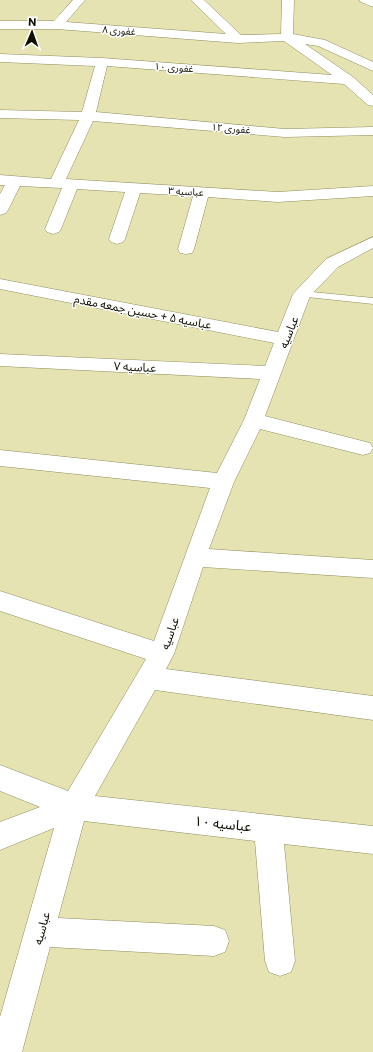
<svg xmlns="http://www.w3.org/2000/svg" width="373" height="1052" viewBox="0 0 373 1052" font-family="Commissioner,'Noto Sans Arabic',sans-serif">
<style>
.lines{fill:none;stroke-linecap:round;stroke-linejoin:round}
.lane-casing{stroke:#908d5e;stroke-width:1}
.street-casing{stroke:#908d5e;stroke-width:1}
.secondary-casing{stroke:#908d5e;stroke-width:1}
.lane{fill:#fff;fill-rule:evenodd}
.street{fill:#fff;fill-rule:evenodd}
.secondary{fill:#fff;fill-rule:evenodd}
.labels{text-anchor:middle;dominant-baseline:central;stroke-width:3;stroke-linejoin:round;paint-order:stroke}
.far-street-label{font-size:10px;fill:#100f01;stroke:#fff}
.street-label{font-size:12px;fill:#100f01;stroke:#fff}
.near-street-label{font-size:14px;fill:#100f01;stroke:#fff}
</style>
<rect width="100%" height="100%" fill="#e5e3b1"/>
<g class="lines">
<g class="lane-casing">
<path id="lane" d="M 302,291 L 373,298 L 373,304 L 298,296 L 296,294 Z"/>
</g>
<g class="street-casing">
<path id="street" d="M 73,0 L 85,0 L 66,22 L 226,34 L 191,0 L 204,0 L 241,35 L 281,34 L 282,0 L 294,0 L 293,34 L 325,40 L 373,62 L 373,71 L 318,46 L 305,44 L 353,77 L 373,95 L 373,106 L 368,105 L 344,84 L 107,66 L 96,112 L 285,129 L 373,127 L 373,135 L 285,137 L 93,121 L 66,179 L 278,192 L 373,186 L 373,196 L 278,202 L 208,197 L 194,249 L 192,253 L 186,254 L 180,253 L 178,249 L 193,196 L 140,193 L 125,239 L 123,242 L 117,244 L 111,242 L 109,239 L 125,192 L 77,189 L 61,229 L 59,232 L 53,234 L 47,232 L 45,229 L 62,188 L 20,186 L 8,210 L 6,213 L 0,215 L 0,194 L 5,185 L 0,185 L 0,175 L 51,179 L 79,120 L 0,118 L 0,110 L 82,112 L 95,66 L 0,62 L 0,54 L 102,58 L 332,75 L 284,41 L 238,43 L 57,29 L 0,29 L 0,21 L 54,21 Z
M 373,237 L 373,248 L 338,267 L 310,296 L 265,416 L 370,443 L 373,448 L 370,453 L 363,455 L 260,429 L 234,482 L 209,549 L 373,560 L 373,578 L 203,567 L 174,654 L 166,669 L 373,696 L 373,720 L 155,690 L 95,796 L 373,826 L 373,854 L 284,844 L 295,961 L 291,972 L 280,976 L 269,972 L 265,961 L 255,841 L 84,821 L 58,918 L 214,926 L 225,930 L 229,941 L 225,952 L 214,956 L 50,947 L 22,1052 L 0,1052 L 0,1017 L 54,828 L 0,850 L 0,822 L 40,807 L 0,791 L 0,765 L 68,791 L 146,659 L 0,611 L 0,591 L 154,641 L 210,488 L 0,466 L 0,450 L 217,473 L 244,420 L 260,379 L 0,366 L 0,354 L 265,366 L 274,343 L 0,289 L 0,279 L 278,332 L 293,294 L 326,259 Z"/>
</g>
<g class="secondary-casing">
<path id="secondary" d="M 359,0 L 373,0 L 373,7 L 361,2 Z"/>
</g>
<use href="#lane" class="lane"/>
<use href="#street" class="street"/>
<use href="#secondary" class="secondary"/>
</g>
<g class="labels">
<g class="far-street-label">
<text transform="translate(119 30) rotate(4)">غفوری ۸</text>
<text transform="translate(174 67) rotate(4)">غفوری ۱۰</text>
<text transform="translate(231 128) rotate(5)">غفوری ۱۲</text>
<text transform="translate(186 191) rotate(3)">عباسیه ۳</text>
</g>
<g class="street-label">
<text transform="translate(143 311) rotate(11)">عباسیه ۵ + حسین جمعه مقدم</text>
<text transform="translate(288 332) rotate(-68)">عباسیه</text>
<text transform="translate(135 366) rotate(3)">عباسیه ۷</text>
<text transform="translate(169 633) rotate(-71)">عباسیه</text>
<text transform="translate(41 928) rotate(-75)">عباسیه</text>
</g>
<g class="near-street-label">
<text transform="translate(223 823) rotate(6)">عباسیه ۱۰</text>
</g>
</g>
<g transform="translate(32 32) rotate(2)" stroke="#ffffff" stroke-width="3" paint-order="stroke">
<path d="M0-3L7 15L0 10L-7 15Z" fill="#100f01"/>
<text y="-6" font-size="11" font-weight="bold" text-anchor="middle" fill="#100f01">N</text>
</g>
</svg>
